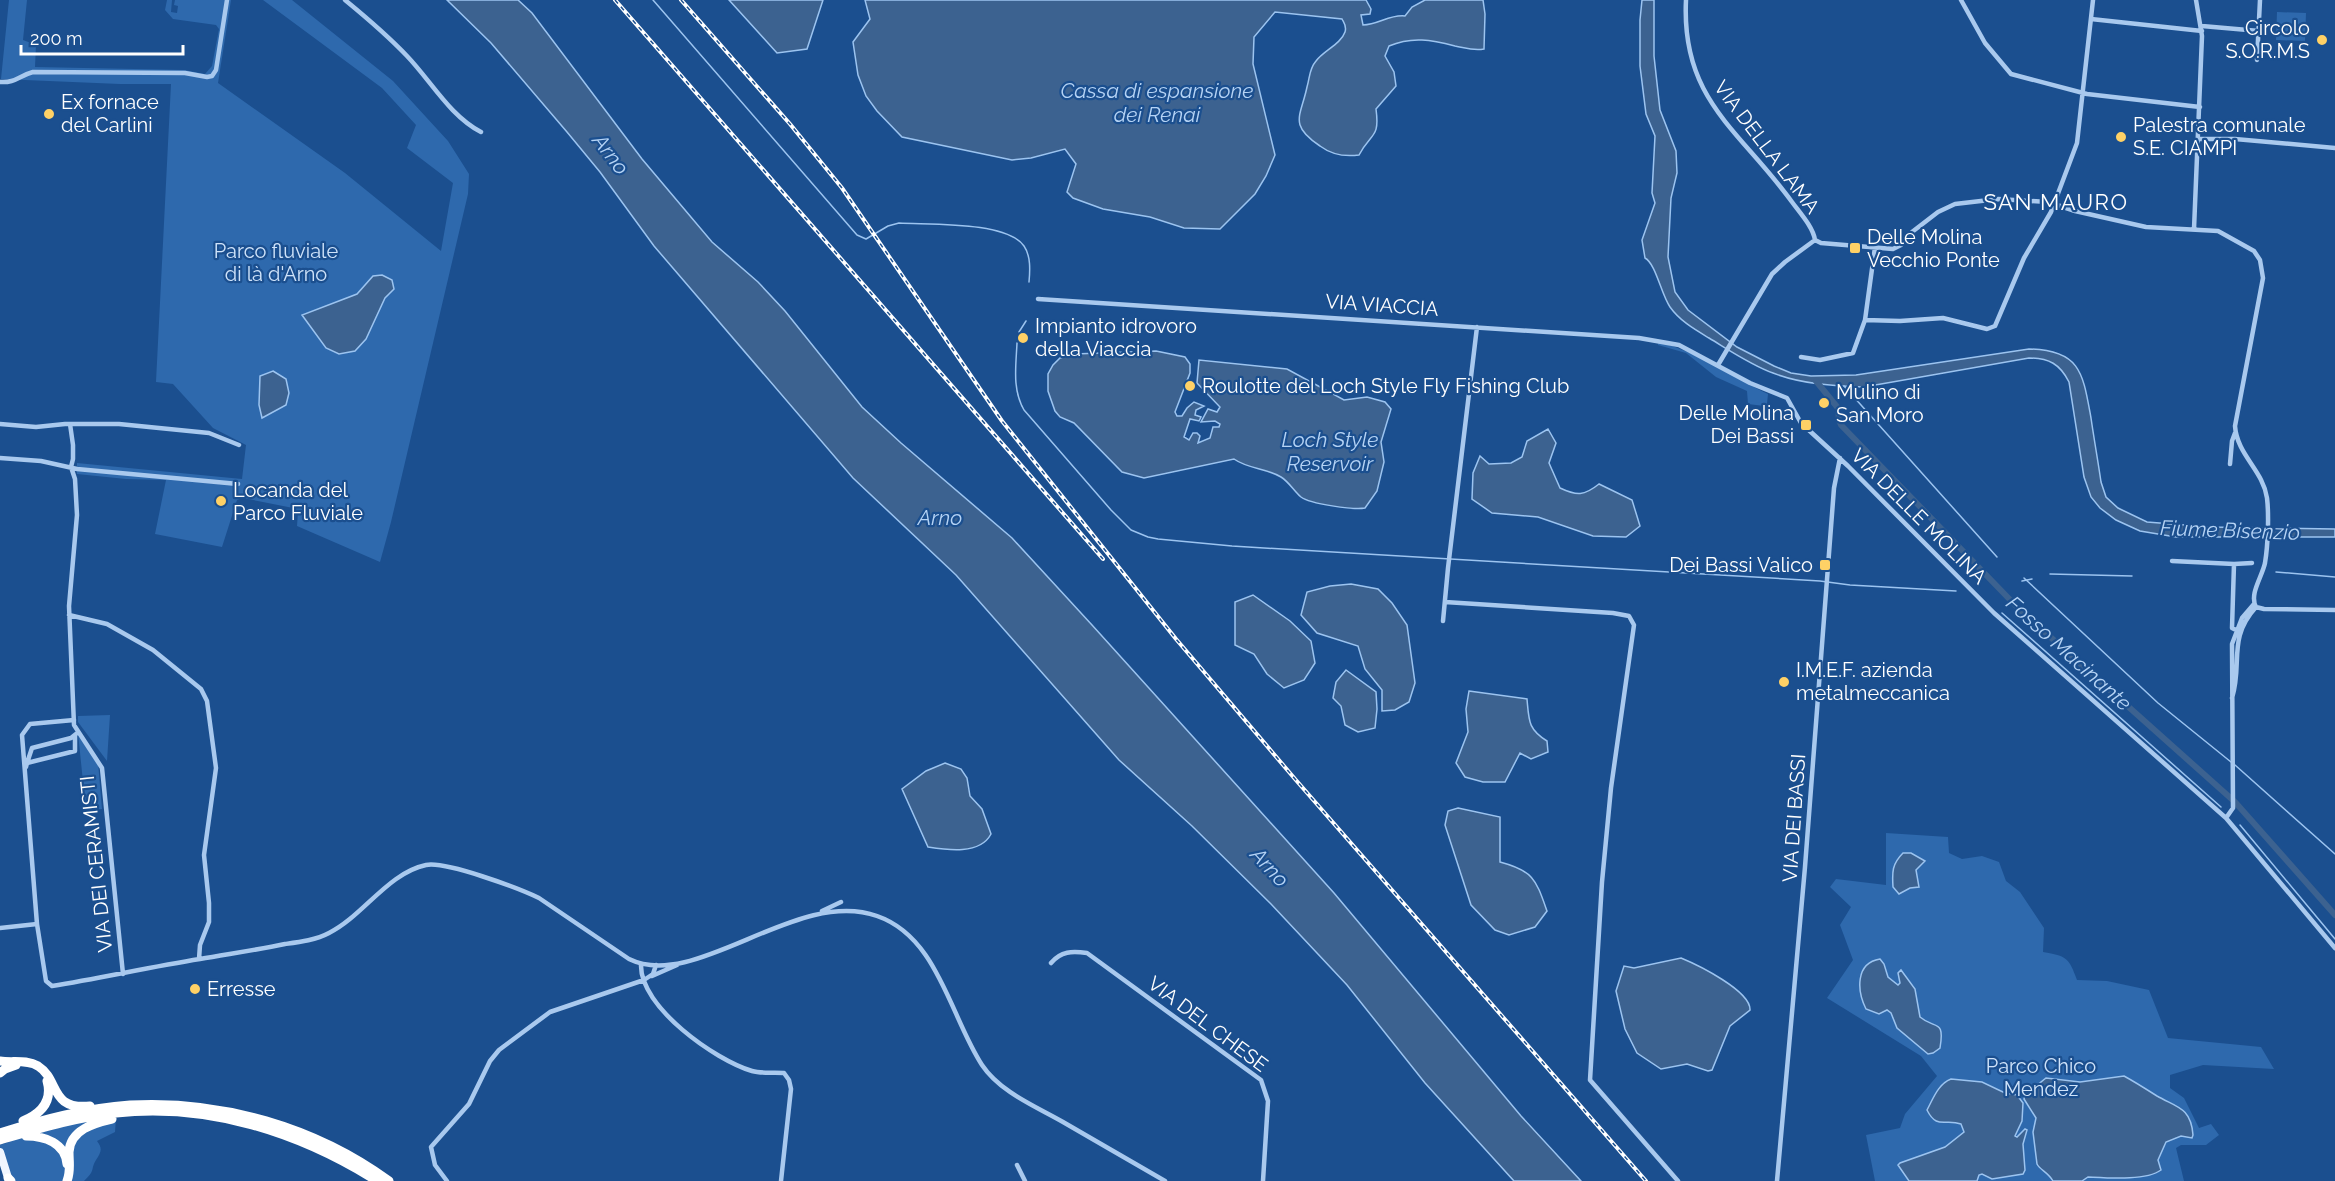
<svg xmlns="http://www.w3.org/2000/svg" width="2335" height="1181" viewBox="0 0 2335 1181" font-family="Raleway,sans-serif">
<style>
.green{fill:#2e69ad}
.water{fill:#3c6290;stroke:#9cc4f0;stroke-width:1.5}
.lines{fill:none;stroke-linecap:round;stroke-linejoin:round}
.stream{stroke:#9cc4f0;stroke-width:1.5}
.canal{stroke:#3c6290;stroke-width:6}
.street{stroke:#a9c9ee;stroke-width:4.5}
.primary{stroke:#f0f6ff;stroke-width:8}
.highway{stroke:#fff;stroke-width:9}
.rail-casing{stroke:#fff;stroke-width:4}
.rail{stroke:#1b4f8f;stroke-width:1.5;stroke-dasharray:4.5;stroke-linecap:butt}
.poi-dot{fill:#ffd166;stroke:#1b4f8f;stroke-width:2}
.labels{text-anchor:middle;dominant-baseline:central;stroke-width:4.5;stroke-linejoin:round;paint-order:stroke}
.poi-label{font-size:20px;fill:#fff;stroke:#1b4f8f;text-anchor:start}
.street-label{font-size:20px;fill:#fff;stroke:#1b4f8f}
.park-label{font-size:20px;fill:#cfe3fa;stroke:#1b4f8f}
.water-label{font-size:21px;font-style:italic;fill:#b5d3f5;stroke:#1b4f8f}
.quarter-label{font-size:22px;letter-spacing:1.5px;fill:#fff;stroke:#1b4f8f}
</style>
<rect width="100%" height="100%" fill="#1b4f8f"/>
<path class="green" d="M 9,0 L 27,0 L 23,40 L 36,45 L 35,67 L 184,70 L 205,74 L 212,66 L 219,29 L 216,25 L 173,19 L 165,10 L 167,0 L 172,0 L 171,12 L 177,13 L 178,6 L 174,5 L 175,0 L 231,0 L 218,83 L 345,173 L 441,251 L 453,183 L 407,148 L 416,125 L 382,88 L 263,0 L 292,0 L 393,81 L 448,141 L 469,174 L 468,194 L 391,522 L 380,562 L 297,526 L 298,512 L 293,508 L 243,498 L 237,500 L 222,547 L 155,534 L 166,480 L 126,479 L 77,474 L 77,463 L 242,479 L 246,445 L 213,428 L 173,384 L 156,382 L 171,84 L 120,84 L 1,79 Z
M 2277,12 L 2306,13 L 2305,41 L 2276,40 Z
M 1658,342 C 1697,351 1732,377 1768,394 L 1767,404 L 1764,406 L 1748,404 L 1747,391 L 1716,377 L 1686,353 L 1658,345 Z
M 110,715 L 107,761 L 78,722 L 78,716 Z
M 78,733 L 98,762 L 102,809 L 86,811 Z
M 1886,833 L 1948,837 L 1949,853 L 1962,859 L 1982,856 L 1999,862 L 2006,881 L 2020,892 L 2044,928 L 2043,952 C 2067,956 2069,958 2077,980 L 2107,981 L 2149,990 L 2168,1038 L 2261,1047 L 2274,1069 L 2203,1065 L 2170,1075 L 2170,1088 L 2184,1098 L 2199,1128 L 2211,1124 L 2219,1135 L 2206,1145 L 2181,1145 L 2176,1148 L 2184,1181 L 1875,1181 L 1866,1135 L 1900,1128 L 1905,1114 L 1937,1076 L 1921,1056 L 1827,998 L 1853,960 L 1840,925 L 1851,907 L 1830,887 L 1836,879 L 1886,885 Z
M 116,1118 L 115,1132 L 97,1141 C 103,1149 101,1152 96,1160 C 90,1170 96,1170 84,1181 L 67,1181 L 67,1167 L 63,1181 L 11,1181 L 0,1152 L 0,1145 L 9,1142 L 8,1138 L 87,1121 L 88,1126 Z"/>
<path class="water" d="M 447,0 L 518,0 L 532,13 L 642,159 L 712,242 L 758,282 L 785,311 L 862,407 L 901,443 L 1012,538 L 1092,625 L 1334,893 L 1521,1116 L 1581,1181 L 1514,1181 L 1425,1083 L 1347,985 L 1271,904 L 1192,826 L 1119,760 L 956,575 L 853,478 L 654,246 L 600,172 L 567,132 L 491,43 Z
M 729,0 L 823,0 L 807,49 L 777,53 Z
M 865,0 L 1366,0 L 1371,9 L 1370,14 L 1361,15 L 1363,25 C 1378,25 1390,14 1405,16 L 1412,7 L 1425,0 L 1483,0 L 1485,14 L 1484,49 C 1473,51 1466,48 1455,46 C 1432,40 1412,36 1389,46 L 1385,56 L 1394,72 L 1396,86 L 1376,109 C 1380,139 1371,132 1359,155 C 1344,157 1332,155 1320,146 C 1288,125 1301,116 1307,87 C 1310,77 1309,69 1316,61 C 1323,51 1341,44 1345,32 C 1347,26 1344,23 1342,19 L 1275,12 L 1254,37 L 1253,64 L 1275,155 L 1266,176 L 1255,194 L 1220,229 L 1184,228 L 1150,217 L 1103,209 L 1073,198 L 1067,192 L 1076,164 L 1065,149 L 1031,158 L 1012,160 L 902,137 L 877,111 L 866,96 L 858,75 L 853,42 L 870,19 Z
M 1642,0 L 1654,0 L 1654,56 L 1660,110 L 1676,151 L 1677,173 L 1671,198 L 1668,257 L 1675,292 L 1688,310 L 1737,347 L 1774,366 L 1791,373 L 1811,376 L 1856,375 L 2029,349 C 2081,350 2083,374 2091,418 C 2094,439 2098,461 2101,482 L 2106,497 L 2118,508 L 2147,522 L 2210,527 L 2335,529 L 2335,537 L 2176,537 L 2140,531 L 2116,520 L 2100,508 L 2091,497 L 2084,477 L 2069,382 C 2060,364 2049,358 2029,358 L 1864,387 C 1834,386 1801,384 1773,373 C 1751,365 1729,350 1709,338 C 1694,329 1680,321 1670,307 C 1661,294 1656,264 1645,258 L 1642,240 L 1655,203 L 1652,193 L 1655,136 L 1646,114 L 1640,66 L 1640,20 Z
M 382,275 L 392,280 L 394,289 L 385,298 L 366,339 L 355,351 L 339,354 L 326,348 L 302,315 L 357,294 L 373,276 Z
M 1156,351 L 1185,357 L 1190,364 L 1190,373 L 1175,412 L 1177,416 L 1182,416 L 1187,408 L 1194,402 L 1204,406 L 1196,410 L 1195,415 L 1201,417 L 1199,421 L 1190,419 L 1184,437 L 1189,440 L 1193,433 L 1197,433 L 1200,436 L 1198,443 L 1210,438 L 1213,427 L 1219,427 L 1220,424 L 1215,421 L 1201,422 L 1208,409 L 1217,412 L 1220,407 L 1197,383 L 1199,360 L 1287,369 L 1344,400 L 1367,397 L 1385,402 L 1391,409 L 1381,442 L 1384,462 L 1377,491 L 1365,508 C 1354,510 1310,504 1301,497 C 1294,491 1289,482 1281,477 C 1266,468 1248,469 1234,459 L 1144,478 L 1122,472 L 1074,423 L 1060,417 L 1055,411 L 1048,391 L 1048,374 L 1053,365 L 1060,358 L 1074,354 Z
M 273,371 L 286,379 L 289,393 L 286,405 L 262,418 L 259,405 L 260,376 Z
M 1548,429 L 1556,443 L 1549,463 L 1560,488 C 1577,496 1584,496 1599,484 L 1632,500 L 1640,526 L 1626,537 L 1593,536 L 1538,517 L 1492,513 L 1472,499 L 1473,473 L 1480,456 L 1489,464 L 1511,463 L 1522,457 L 1527,441 Z
M 1351,584 L 1378,589 L 1392,603 L 1407,625 L 1415,683 L 1409,702 L 1395,710 L 1382,711 L 1382,690 L 1365,669 L 1358,646 L 1317,633 L 1301,615 L 1307,592 L 1330,586 Z
M 1253,595 L 1290,621 L 1311,641 L 1315,663 L 1304,680 L 1284,688 L 1267,674 L 1254,654 L 1235,645 L 1235,602 Z
M 1346,670 L 1376,692 L 1377,709 L 1375,728 L 1358,732 L 1345,725 L 1341,706 L 1333,698 L 1336,682 Z
M 1469,691 L 1527,699 C 1529,721 1528,729 1547,741 L 1548,752 L 1531,759 L 1520,753 L 1505,782 L 1483,782 L 1465,777 L 1456,763 L 1468,732 L 1466,709 Z
M 945,763 L 961,769 L 967,778 L 970,796 L 982,809 L 991,834 C 980,855 947,850 928,847 L 902,789 L 926,771 Z
M 1458,808 L 1500,817 L 1500,862 C 1534,871 1536,880 1547,911 L 1535,927 L 1509,935 L 1495,930 L 1471,905 L 1445,825 L 1448,811 Z
M 1903,853 L 1911,853 L 1925,861 L 1916,870 L 1919,887 L 1910,888 L 1899,894 L 1893,887 C 1892,872 1892,864 1903,853 Z
M 1681,958 C 1698,965 1751,991 1750,1010 L 1730,1026 L 1712,1070 L 1708,1071 L 1687,1064 L 1661,1069 L 1637,1053 L 1625,1029 L 1616,991 L 1624,966 L 1634,968 Z
M 1880,959 L 1884,964 L 1888,977 L 1898,985 L 1900,983 L 1898,973 L 1901,970 L 1915,989 L 1920,1017 C 1935,1030 1945,1018 1940,1048 L 1933,1053 L 1928,1054 L 1897,1028 L 1891,1013 L 1887,1010 L 1879,1014 L 1866,1009 C 1857,991 1855,963 1880,959 Z
M 2124,1076 C 2135,1082 2146,1089 2157,1096 C 2176,1107 2191,1107 2193,1135 L 2192,1138 L 2181,1136 L 2166,1142 L 2158,1160 L 2161,1170 C 2146,1181 2108,1178 2088,1177 L 2082,1181 L 2053,1181 C 2048,1172 2040,1170 2037,1164 L 2033,1132 L 2036,1118 L 2024,1099 L 2025,1095 L 2046,1078 L 2080,1082 Z
M 1951,1079 L 1982,1082 L 2005,1093 L 2017,1095 L 2023,1103 L 2022,1121 L 2015,1136 L 2017,1137 L 2025,1129 L 2027,1130 L 2023,1144 L 2025,1170 L 2023,1174 L 1992,1179 L 1982,1174 L 1979,1175 L 1977,1181 L 1909,1181 L 1898,1165 L 1900,1163 L 1945,1147 L 1964,1132 L 1961,1124 C 1945,1118 1937,1130 1927,1110 C 1933,1099 1938,1084 1951,1079 Z"/>
<g class="lines">
<path class="stream" d="M 653,0 L 857,235 L 866,239 L 888,226 L 899,223 C 929,225 1006,221 1024,246 C 1031,256 1030,271 1029,282
M 1019,332 L 1026,321
M 1017,343 C 1016,366 1012,389 1024,410 L 1111,510 L 1131,530 L 1148,537 L 1158,539 L 1232,546 L 1820,581 L 1850,585 L 1956,591
M 1844,386 L 1997,557
M 2276,572 L 2335,577
M 2050,574 L 2132,576
M 2024,578 L 2158,703 L 2231,762
M 2022,581 L 2032,579
M 2002,613 L 2221,807
M 2235,765 L 2335,854
M 2240,825 L 2335,939"/>
<path class="canal" d="M 1816,381 L 1838,408 L 1839,420 L 1841,425 L 2019,609 L 2235,802 L 2335,915"/>
<path class="street" d="M 345,0 C 367,18 388,36 407,56 C 431,81 450,116 481,132
M 1686,0 C 1681,100 1740,130 1792,202 C 1800,213 1813,227 1815,240
M 1961,0 L 1985,43 L 2011,74 L 2087,94 L 2200,107
M 2091,19 L 2202,31
M 2202,26 L 2259,31
M 2257,60 L 2260,0
M 0,82 C 16,83 18,76 33,72 L 185,73 L 207,77 L 212,76 L 216,70 L 227,0
M 2199,139 L 2235,139 L 2335,148
M 2194,229 L 2202,36 L 2196,0
M 1815,240 L 1821,243 L 1893,249 L 1901,245 L 1912,232 L 1938,212 L 1955,204 L 1998,199 L 2048,202 L 2075,211 L 2146,227 L 2218,231 L 2254,251 L 2260,260 L 2263,278 L 2235,426 C 2237,455 2263,470 2267,498 C 2269,515 2268,545 2265,563 C 2262,577 2249,594 2256,607
M 1038,299 L 1639,338 L 1679,345 L 1750,383 L 1787,398 L 1801,423 L 1848,466 L 1994,613 L 2226,818 L 2335,948
M 1865,320 L 1900,321 L 1943,318 L 1987,329 L 1995,326 L 2024,258 L 2051,212 L 2077,143 L 2093,0
M 1801,357 L 1820,360 L 1853,353 L 1865,320 L 1875,247
M 1718,365 L 1772,274 L 1785,262 L 1815,240
M 0,424 L 36,427 L 65,424 L 119,424 L 209,433 L 239,445
M 70,424 L 73,445 L 73,459 L 71,467 L 75,479 L 77,515 L 69,606 L 74,725 L 102,768 L 123,974
M 0,458 L 41,461 L 77,469 L 238,484
M 2230,464 L 2232,441 L 2235,433
M 2172,561 L 2234,564
M 1445,602 L 1613,613 L 1629,616 L 1634,625 L 1611,788 L 1602,882 L 1590,1080 L 1678,1181
M 2256,607 L 2264,609 L 2335,610
M 69,615 L 107,624 L 153,650 L 201,689 L 207,701 L 216,768 L 204,855 L 209,903 L 209,922 L 200,945 L 199,959
M 1443,621 L 1448,568 L 1477,327
M 2236,630 L 2232,628 L 2234,564 L 2252,563
M 2232,698 C 2243,663 2227,639 2256,607
M 27,763 L 32,748 L 71,738 L 76,734
M 26,767 L 27,763 L 75,751 L 75,736
M 2226,818 L 2233,808 L 2232,644 L 2242,618 L 2254,604
M 822,911 L 841,902
M 37,924 L 22,735 L 30,724 L 74,720
M 0,928 L 37,924 L 46,981 L 52,986 C 101,978 150,967 200,959 C 228,954 257,950 285,944 C 300,942 316,940 329,933 C 363,916 388,873 426,865 C 446,861 518,888 539,898 L 629,959 C 696,992 797,887 877,916 C 938,937 950,1016 982,1065 C 1000,1092 1035,1106 1063,1122 C 1097,1142 1131,1161 1165,1181
M 1051,963 C 1061,951 1072,951 1087,953 L 1261,1080 L 1268,1101 L 1263,1181
M 641,965 C 640,1007 715,1060 752,1071 C 762,1074 773,1072 784,1073 L 789,1080 L 791,1089 L 781,1181
M 652,976 L 677,965
M 1017,1165 L 1025,1181
M 447,1181 L 435,1165 L 431,1147 L 469,1104 L 490,1061 L 499,1050 L 550,1012 L 644,980 L 653,974 L 656,965
M 1777,1181 L 1805,867 L 1834,488 L 1840,458"/>
<path class="primary" d="M 0,1152 L 9,1181"/>
<path class="highway" d="M 0,1061 C 12,1063 26,1059 38,1066 C 60,1080 49,1110 90,1106
M 0,1073 L 5,1069 L 16,1065
M 23,1121 C 40,1114 53,1102 47,1081
M 0,1133 C 42,1120 86,1108 130,1105 C 221,1100 315,1127 389,1181
M 26,1136 C 45,1136 65,1143 67,1164
M 0,1140 C 38,1129 77,1117 116,1113 C 209,1103 299,1132 377,1181
M 8,1178 L 11,1181
M 67,1181 C 71,1171 69,1163 69,1152 C 70,1130 94,1123 112,1119"/>
<g class="rail-casing">
<path id="rail" d="M 615,0 L 1103,559
M 681,0 L 790,124 L 842,188 L 1002,421 L 1176,639 L 1295,779 L 1646,1181"/>
</g>
<use href="#rail" class="rail"/>
</g>
<g class="poi-dot">
<circle cx="2322" cy="40" r="6"/>
<circle cx="49" cy="114" r="6"/>
<circle cx="2121" cy="137" r="6"/>
<rect x="1849" y="242" width="12" height="12" rx="3"/>
<circle cx="1023" cy="338" r="6"/>
<circle cx="1190" cy="386" r="6"/>
<circle cx="1824" cy="403" r="6"/>
<rect x="1800" y="419" width="12" height="12" rx="3"/>
<circle cx="221" cy="501" r="6"/>
<rect x="1819" y="559" width="12" height="12" rx="3"/>
<circle cx="1784" cy="682" r="6"/>
<circle cx="195" cy="989" r="6"/>
</g>
<g class="labels">
<g class="poi-label">
<text x="2310" y="28" text-anchor="end">Circolo<tspan x="2310" dy="23">S.O.R.M.S</tspan></text>
<text x="61" y="102">Ex fornace<tspan x="61" dy="23">del Carlini</tspan></text>
<text x="2133" y="125">Palestra comunale<tspan x="2133" dy="23">S.E. CIAMPI</tspan></text>
<text x="1867" y="237">Delle Molina<tspan x="1867" dy="23">Vecchio Ponte</tspan></text>
<text x="1035" y="326">Impianto idrovoro<tspan x="1035" dy="23">della Viaccia</tspan></text>
<text x="1202" y="386">Roulotte del Loch Style Fly Fishing Club</text>
<text x="1836" y="392">Mulino di<tspan x="1836" dy="23">San Moro</tspan></text>
<text x="1794" y="413" text-anchor="end">Delle Molina<tspan x="1794" dy="23">Dei Bassi</tspan></text>
<text x="233" y="490">Locanda del<tspan x="233" dy="23">Parco Fluviale</tspan></text>
<text x="1813" y="565" text-anchor="end">Dei Bassi Valico</text>
<text x="1796" y="670">I.M.E.F. azienda<tspan x="1796" dy="23">metalmeccanica</tspan></text>
<text x="207" y="989">Erresse</text>
</g>
<g class="street-label">
<text transform="translate(1767 147) rotate(53)">VIA DELLA LAMA</text>
<text transform="translate(1382 305) rotate(4)">VIA VIACCIA</text>
<text transform="translate(1919 516) rotate(45)">VIA DELLE MOLINA</text>
<text transform="translate(1794 818) rotate(-86)">VIA DEI BASSI</text>
<text transform="translate(96 864) rotate(-96)">VIA DEI CERAMISTI</text>
<text transform="translate(1208 1024) rotate(37)">VIA DEL CHESE</text>
</g>
<g class="park-label">
<text x="276" y="251">Parco fluviale<tspan x="276" dy="23">di là d'Arno</tspan></text>
<text x="2041" y="1066">Parco Chico<tspan x="2041" dy="23">Mendez</tspan></text>
</g>
<g class="water-label">
<text x="1157" y="90">Cassa di espansione<tspan x="1157" dy="24">dei Renai</tspan></text>
<text transform="translate(611 154) rotate(53)">Arno</text>
<text x="1330" y="439">Loch Style<tspan x="1330" dy="24">Reservoir</tspan></text>
<text x="940" y="517">Arno</text>
<text transform="translate(2230 530) rotate(2)">Fiume Bisenzio</text>
<text transform="translate(2069 653) rotate(42)">Fosso Macinante</text>
<text transform="translate(1270 867) rotate(47)">Arno</text>
</g>
<g class="quarter-label">
<text x="2056" y="202">SAN MAURO</text>
</g>
</g>
<path d="M21 45v9h162v-9" fill="none" stroke="#ffffff" stroke-width="3"/>
<text x="30" y="45" font-size="18" fill="#ffffff" stroke="#1b4f8f" stroke-width="4.5" paint-order="stroke">200 m</text>
</svg>
